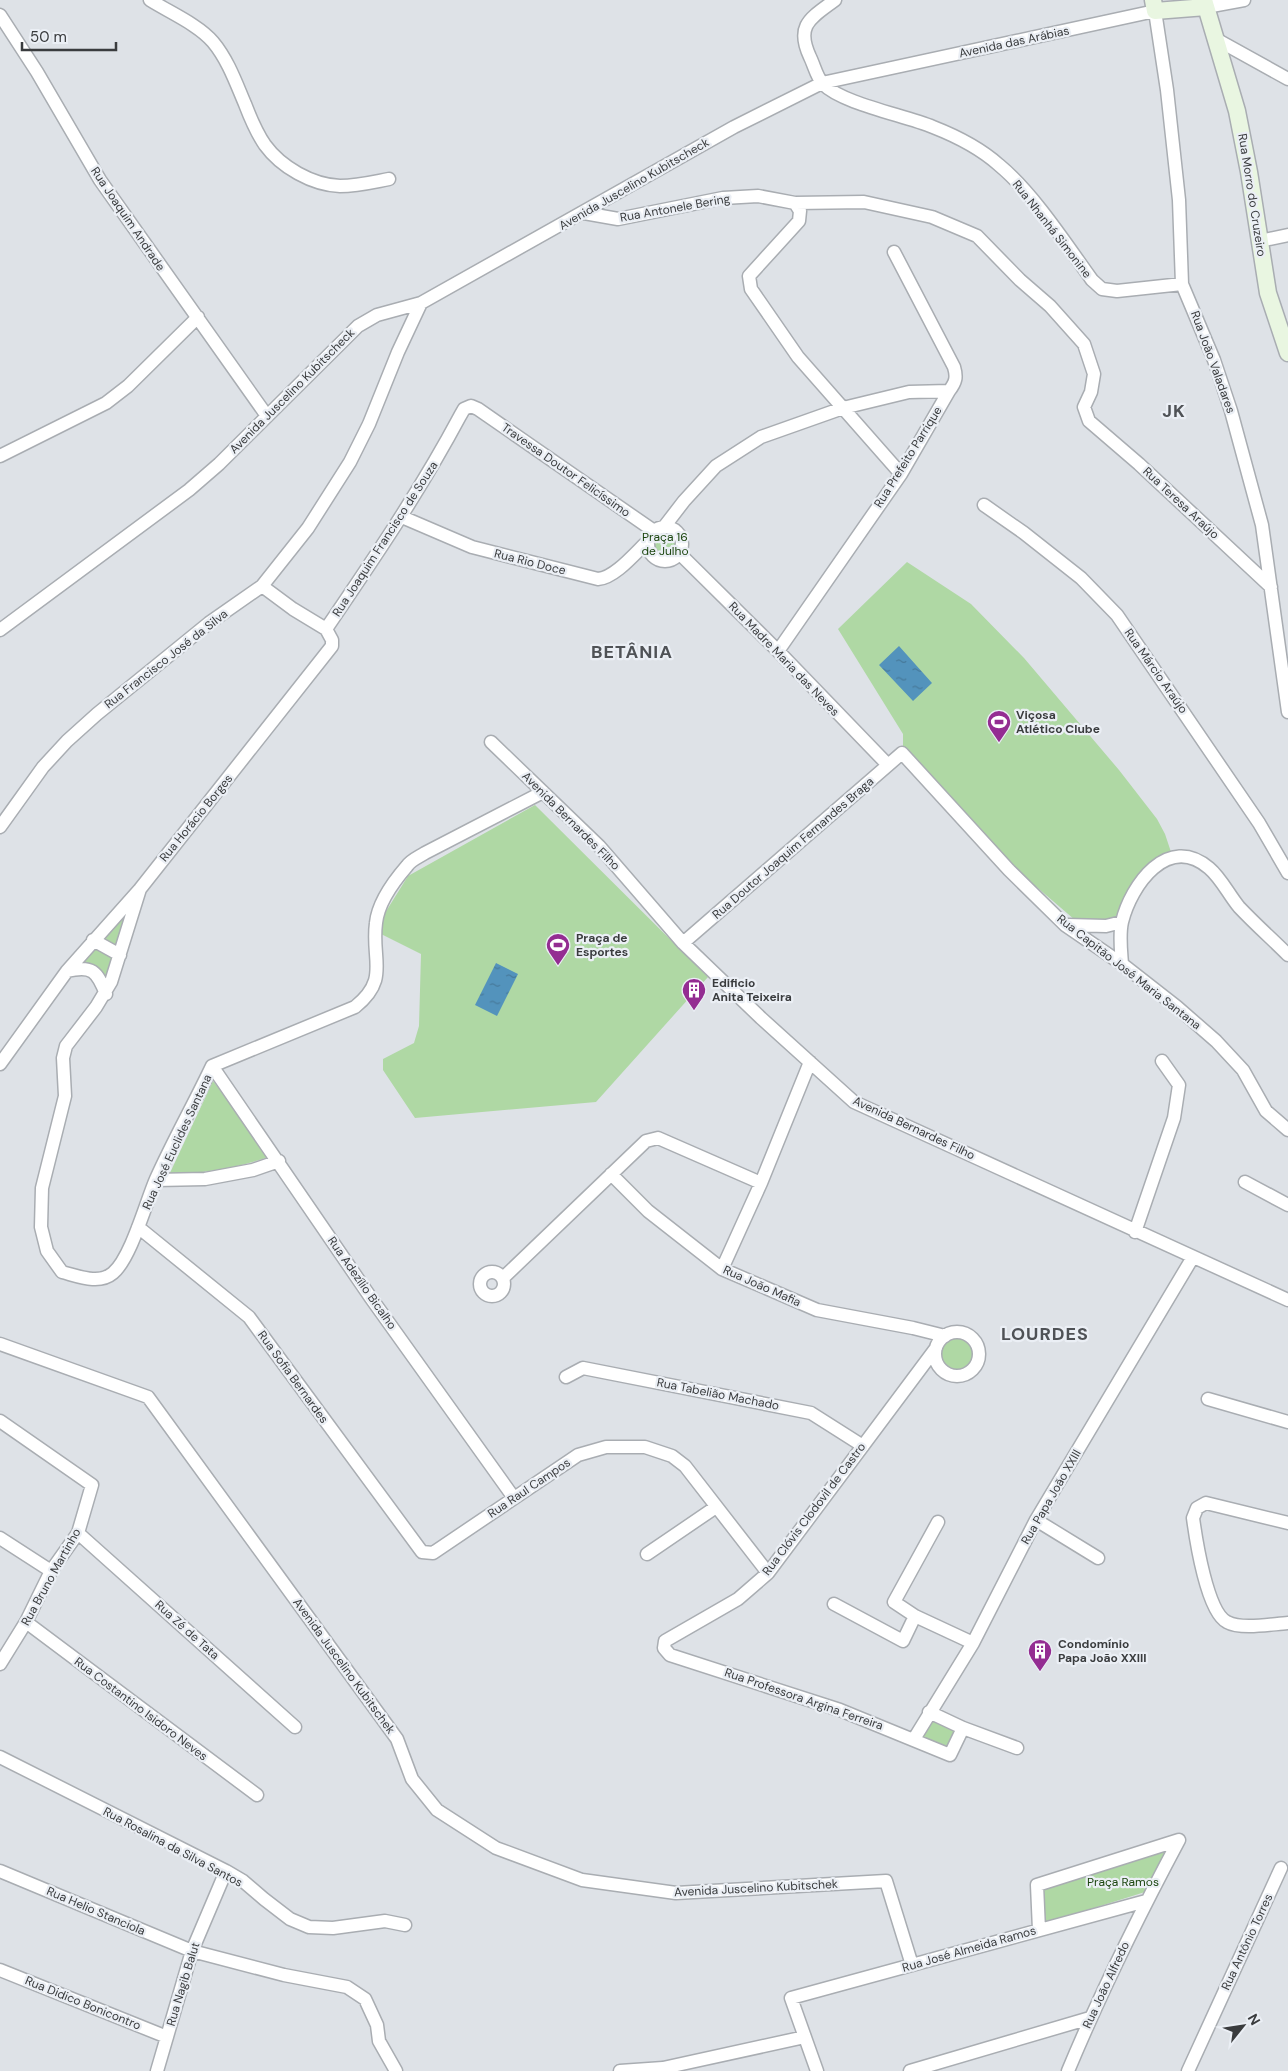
<svg xmlns="http://www.w3.org/2000/svg" width="1288" height="2071" viewBox="0 0 1288 2071" font-family="'DM Sans',sans-serif">
<style>
.green{fill:#afd8a4}
.water{fill:url(#water-ripples)}
.lines{fill:none;stroke-linecap:round;stroke-linejoin:round}
.street-casing{stroke:#a9adb2;stroke-width:15}
.secondary-casing{stroke:#a9adb2;stroke-width:19}
.street{stroke:#fff;stroke-width:12}
.secondary{stroke:#e9f6e1;stroke-width:16}
.labels{text-anchor:middle;dominant-baseline:central;stroke-width:4.5;stroke-linejoin:round;paint-order:stroke}
.street-label{font-size:12px;fill:#3a3c3e;stroke:#ebeff5}
.park-label{font-size:12px;fill:#1c460f;stroke:#ebeff5}
.poi-label{font-size:12px;font-weight:bold;fill:#3a3c3e;stroke:#ebeff5;text-anchor:start}
.district-label{font-size:18px;font-weight:bold;letter-spacing:1px;fill:#4f5256;stroke:#ebeff5}
</style>
<defs>
<pattern id="water-ripples" width="26" height="14" patternUnits="userSpaceOnUse" patternTransform="scale(1.25)"><rect width="26" height="14" fill="#5393bc"/><path d="M2 4q2-2 4 0t4 0M15 11q2-2 4 0t4 0" fill="none" stroke="#46799a"/></pattern>
</defs>
<rect width="100%" height="100%" fill="#dee2e7"/>
<path class="green" d="M 666,529 L 675,534 L 680,549 L 677,555 C 665,561 653,558 650,545 L 657,532 Z
M 907,562 L 971,604 L 1024,658 L 1119,770 L 1157,819 L 1165,834 L 1171,852 L 1154,860 L 1143,870 L 1116,916 L 1106,923 L 1075,920 L 1011,865 L 903,752 L 903,734 L 838,629 Z
M 535,805 L 708,977 L 596,1102 L 415,1118 L 383,1070 L 383,1059 L 414,1043 L 419,1026 L 421,954 L 381,934 L 380,921 L 408,876 Z
M 139,891 L 106,991 L 100,976 L 69,971 Z
M 213,1081 L 271,1156 C 238,1168 204,1173 169,1175 Z
M940 1355a17 17 0 1 1 34 0a17 17 0 1 1-34 0Z
M 932,1715 L 959,1730 L 948,1752 L 919,1738 Z
M 1167,1851 L 1145,1892 L 1046,1923 L 1042,1890 Z"/>
<path class="water" d="M 899,646 L 932,683 L 913,701 L 879,665 Z
M 496,963 L 518,974 L 497,1016 L 475,1005 Z"/>
<g class="lines">
<g class="street-casing">
<path id="street" d="M 150,0 C 169,12 199,25 213,42 C 228,60 236,83 245,104 C 250,117 256,132 265,145 C 281,167 312,185 340,186 C 357,186 373,182 389,179
M 835,0 C 811,18 795,25 810,57 C 814,65 817,78 823,84 C 843,104 904,115 933,127 C 956,136 980,148 999,165 C 1033,193 1066,244 1092,280 L 1102,289 L 1117,291 L 1182,284
M 1206,7 L 1244,0
M 0,15 L 37,72 L 100,180 L 267,416
M 1214,38 L 1288,79
M 795,203 L 800,211 L 799,221 L 749,276 L 751,289 L 798,357 L 901,474
M 584,213 L 618,219 L 723,198 L 758,196 L 795,203 L 864,202 L 932,217 L 977,236 L 1020,280 L 1050,306 L 1084,344 L 1094,374 L 1091,392 L 1084,407 L 1089,421 L 1139,464 L 1271,587
M 1260,241 L 1288,235
M 0,456 L 106,403 L 128,386 L 198,317
M 984,505 L 1024,533 L 1081,578 L 1117,615 L 1259,823 L 1288,873
M 402,517 L 472,547 L 598,579 C 615,578 636,552 649,540
M648 544a17 17 0 1 1 34 0a17 17 0 1 1-34 0Z
M 664,527 L 684,501 L 716,466 L 761,437 L 843,408 L 909,392 L 949,391
M 680,554 L 778,651 L 888,765
M 326,629 C 373,560 420,491 460,416 L 464,409 L 471,406 L 478,409 L 654,531
M 0,630 L 189,490 L 219,464 L 358,326 L 377,315 L 421,303 L 734,127 L 822,83 L 1155,11 L 1167,90 L 1179,200 L 1182,284 L 1214,360 L 1231,411 L 1262,525 L 1288,712
M 778,651 L 901,474 L 949,391 C 956,382 957,377 954,367 L 894,252
M 491,742 L 599,846 L 683,943 L 761,1018 L 854,1102 L 1288,1300
M 0,827 L 43,767 L 67,741 L 97,714 L 209,623 L 262,586 L 308,528 L 350,462 L 369,424 L 398,352 L 421,303
M 140,889 L 111,982 L 96,1007 L 66,1046 L 63,1058 L 65,1096 L 42,1188 L 41,1227 L 47,1251 L 62,1272 C 78,1276 99,1285 113,1273 C 131,1258 146,1202 156,1179 C 173,1141 194,1104 212,1066 L 355,1007 C 390,979 371,960 376,923 C 378,903 394,881 407,866 C 411,860 419,857 425,853 L 543,792
M 1068,925 L 1106,926 L 1122,922
M 93,940 L 120,955
M 683,943 L 902,753 L 1009,870 L 1065,925 L 1122,964 L 1177,1007 L 1216,1041 L 1243,1070 L 1266,1111 L 1288,1130
M 1122,964 C 1121,950 1119,935 1122,922 C 1131,885 1168,833 1209,868 C 1221,878 1229,895 1239,907 C 1255,924 1272,939 1288,955
M 67,971 C 92,965 97,971 106,994
M 0,1064 L 67,971 L 140,889 L 332,646 L 332,640 L 326,629 L 293,609 L 262,586
M 212,1066 L 371,1298 L 514,1498
M 611,1174 L 648,1211 L 722,1269 L 817,1310 L 913,1328 L 945,1336
M 156,1180 L 205,1179 L 253,1170 L 279,1161
M 1245,1182 L 1288,1205
M 138,1227 L 249,1317 L 422,1552 L 433,1553 L 578,1455 L 606,1447 L 645,1447 L 672,1456 L 685,1466 L 768,1573
M 1135,1232 L 1174,1118 L 1179,1085 L 1162,1061
M 722,1269 L 761,1183 L 810,1062
M480 1284a12 12 0 1 1 24 0a12 12 0 1 1-24 0Z
M 503,1278 L 646,1141 L 658,1138 L 761,1183
M935 1354a22 22 0 1 1 44 0a22 22 0 1 1-44 0Z
M 0,1344 L 148,1397 L 397,1739 L 412,1779 L 437,1810 L 496,1848 L 582,1880 L 676,1893 L 886,1881 L 912,1965
M 936,1348 L 768,1573 L 738,1599 L 665,1641 L 664,1648 L 670,1655 L 840,1710 L 950,1755 L 963,1728
M 566,1377 L 583,1368 L 811,1413 L 863,1446
M 1208,1399 L 1288,1422
M 0,1421 L 92,1485 L 78,1533 L 51,1571 L 26,1622 L 0,1664
M 1036,1520 L 1098,1558
M 938,1522 L 894,1602 L 915,1616 L 973,1643
M 1288,1523 L 1206,1503 L 1197,1508 L 1193,1518 C 1196,1540 1207,1612 1227,1622 C 1241,1630 1272,1624 1288,1623
M 78,1533 L 295,1727
M 0,1538 L 51,1571
M 647,1554 L 716,1507
M 834,1604 L 903,1641 L 915,1616
M 26,1622 L 257,1795
M 929,1712 L 963,1728 L 1017,1748
M 914,1739 L 973,1643 L 1036,1520 L 1193,1257
M 0,1757 L 226,1871 L 243,1881 L 264,1899 L 290,1919 L 309,1927 L 333,1928 L 385,1921 L 405,1925
M 0,1871 L 192,1951 L 284,1975 L 347,1987 L 365,1999 L 377,2025 L 379,2041 L 396,2071
M 1039,1930 L 1037,1885 L 1179,1840 C 1139,1915 1101,1992 1068,2071
M 0,1970 L 167,2037
M 157,2071 L 192,1951 L 226,1871
M 620,2071 L 663,2068 L 805,2037
M 817,2071 L 791,1998 L 1146,1901
M 910,2071 L 1090,2018
M 1188,2071 L 1281,1868"/>
</g>
<g class="secondary-casing">
<path id="secondary" d="M 1153,0 L 1155,11 L 1206,7
M 1204,0 L 1237,111 L 1249,172 L 1268,293 L 1288,353"/>
</g>
<use href="#street" class="street"/>
<use href="#secondary" class="secondary"/>
</g>
<defs>
<g id="stadium-pin" transform="scale(1.25)"><path d="M0 17L-7.5 6A9.5 9.5 0 1 1 7.5 6Z" fill="#942d92" stroke="#ebeff5"/><path d="M0-5a6.5 5 0 1 0 0 10a6.5 5 0 1 0 0-10ZM-3.5-1.8h7v3.6h-7Z" fill="#fff"/></g>
<g id="building-pin" transform="scale(1.25)"><path d="M0 17L-7.5 6A9.5 9.5 0 1 1 7.5 6Z" fill="#942d92" stroke="#ebeff5"/><path d="M-4-6H4V6H1V3H-1V6H-4ZM-2.5-4.3h1.7v1.8h-1.7ZM.8-4.3h1.7v1.8H.8ZM-2.5-1h1.7V.8h-1.7ZM.8-1h1.7V.8H.8Z" fill="#fff"/></g>
</defs>
<g fill-rule="evenodd">
<use href="#stadium-pin" x="999" y="722"/>
<use href="#stadium-pin" x="558" y="945"/>
<use href="#building-pin" x="694" y="990"/>
<use href="#building-pin" x="1040" y="1651"/>
</g>
<g class="labels">
<g class="street-label">
<text transform="translate(1014 42) rotate(-12)">Avenida das Arábias</text>
<text transform="translate(634 184) rotate(-30)">Avenida Juscelino Kubitscheck</text>
<text transform="translate(1252 195) rotate(81)">Rua Morro do Cruzeiro</text>
<text transform="translate(675 208) rotate(-10)">Rua Antonele Bering</text>
<text transform="translate(128 219) rotate(56)">Rua Joaquim Andrade</text>
<text transform="translate(1052 229) rotate(52)">Rua Nhanhá Simonine</text>
<text transform="translate(1213 362) rotate(70)">Rua João Valadares</text>
<text transform="translate(292 391) rotate(-45)">Avenida Juscelino Kubitscheck</text>
<text transform="translate(908 457) rotate(-58)">Rua Prefeito Parrique</text>
<text transform="translate(566 470) rotate(35)">Travessa Doutor Felicíssimo</text>
<text transform="translate(1181 503) rotate(43)">Rua Teresa Araújo</text>
<text transform="translate(385 539) rotate(-57)">Rua Joaquim Francisco de Souza</text>
<text transform="translate(530 562) rotate(14)">Rua Rio Doce</text>
<text transform="translate(166 659) rotate(-38)">Rua Francisco José da Silva</text>
<text transform="translate(784 659) rotate(46)">Rua Madre Maria das Neves</text>
<text transform="translate(1156 671) rotate(55)">Rua Márcio Araújo</text>
<text transform="translate(196 818) rotate(-51)">Rua Horácio Borges</text>
<text transform="translate(571 821) rotate(45)">Avenida Bernardes Filho</text>
<text transform="translate(793 848) rotate(-41)">Rua Doutor Joaquim Fernandes Braga</text>
<text transform="translate(1129 972) rotate(38)">Rua Capitão José Maria Santana</text>
<text transform="translate(914 1128) rotate(25)">Avenida Bernardes Filho</text>
<text transform="translate(177 1142) rotate(-65)">Rua José Euclides Santana</text>
<text transform="translate(362 1283) rotate(55)">Rua Adezílio Bicalho</text>
<text transform="translate(762 1286) rotate(24)">Rua João Mafia</text>
<text transform="translate(293 1377) rotate(54)">Rua Sofia Bernardes</text>
<text transform="translate(718 1394) rotate(11)">Rua Tabelião Machado</text>
<text transform="translate(529 1488) rotate(-34)">Rua Raul Campos</text>
<text transform="translate(1051 1497) rotate(-60)">Rua Papa João XXIII</text>
<text transform="translate(814 1509) rotate(-53)">Rua Clóvis Clodovil de Castro</text>
<text transform="translate(51 1577) rotate(-61)">Rua Bruno Martinho</text>
<text transform="translate(187 1630) rotate(42)">Rua Zé de Tata</text>
<text transform="translate(344 1666) rotate(54)">Avenida Juscelino Kubitschek</text>
<text transform="translate(804 1699) rotate(19)">Rua Professora Argina Ferreira</text>
<text transform="translate(141 1709) rotate(37)">Rua Costantino Isidoro Neves</text>
<text transform="translate(173 1847) rotate(28)">Rua Rosalina da Silva Santos</text>
<text transform="translate(756 1888) rotate(-3)">Avenida Juscelino Kubitschek</text>
<text transform="translate(96 1911) rotate(23)">Rua Helio Stanciola</text>
<text transform="translate(1247 1942) rotate(-65)">Rua Antônio Torres</text>
<text transform="translate(969 1949) rotate(-16)">Rua José Almeida Ramos</text>
<text transform="translate(183 1984) rotate(-73)">Rua Nagib Balut</text>
<text transform="translate(1106 1985) rotate(-65)">Rua João Alfredo</text>
<text transform="translate(83 2003) rotate(22)">Rua Didico Bonicontro</text>
</g>
<g class="park-label">
<text x="665" y="537">Praça 16<tspan x="665" dy="14">de Julho</tspan></text>
<text x="1123" y="1882">Praça Ramos</text>
</g>
<g class="poi-label">
<text x="1016" y="715">Viçosa<tspan x="1016" dy="14">Atlético Clube</tspan></text>
<text x="576" y="938">Praça de<tspan x="576" dy="14">Esportes</tspan></text>
<text x="712" y="983">Edificio<tspan x="712" dy="14">Anita Teixeira</tspan></text>
<text x="1058" y="1644">Condomínio<tspan x="1058" dy="14">Papa João XXIII</tspan></text>
</g>
<g class="district-label">
<text x="1174" y="411">JK</text>
<text x="632" y="652">BETÂNIA</text>
<text x="1045" y="1334">LOURDES</text>
</g>
</g>
<g transform="translate(1243 2026) rotate(60)" stroke="#ebeff5" stroke-width="4" paint-order="stroke">
<path d="M0-4L9 19L0 12L-9 19Z" fill="#3a3c3e"/>
<text y="-8" font-size="14" font-weight="bold" text-anchor="middle" fill="#3a3c3e">N</text>
</g>
<path d="M22 42v8h94v-8" fill="none" stroke="#3a3c3e" stroke-width="2.5"/>
<text x="30" y="42" font-size="15" fill="#3a3c3e" stroke="#ebeff5" stroke-width="4" paint-order="stroke">50 m</text>
</svg>
